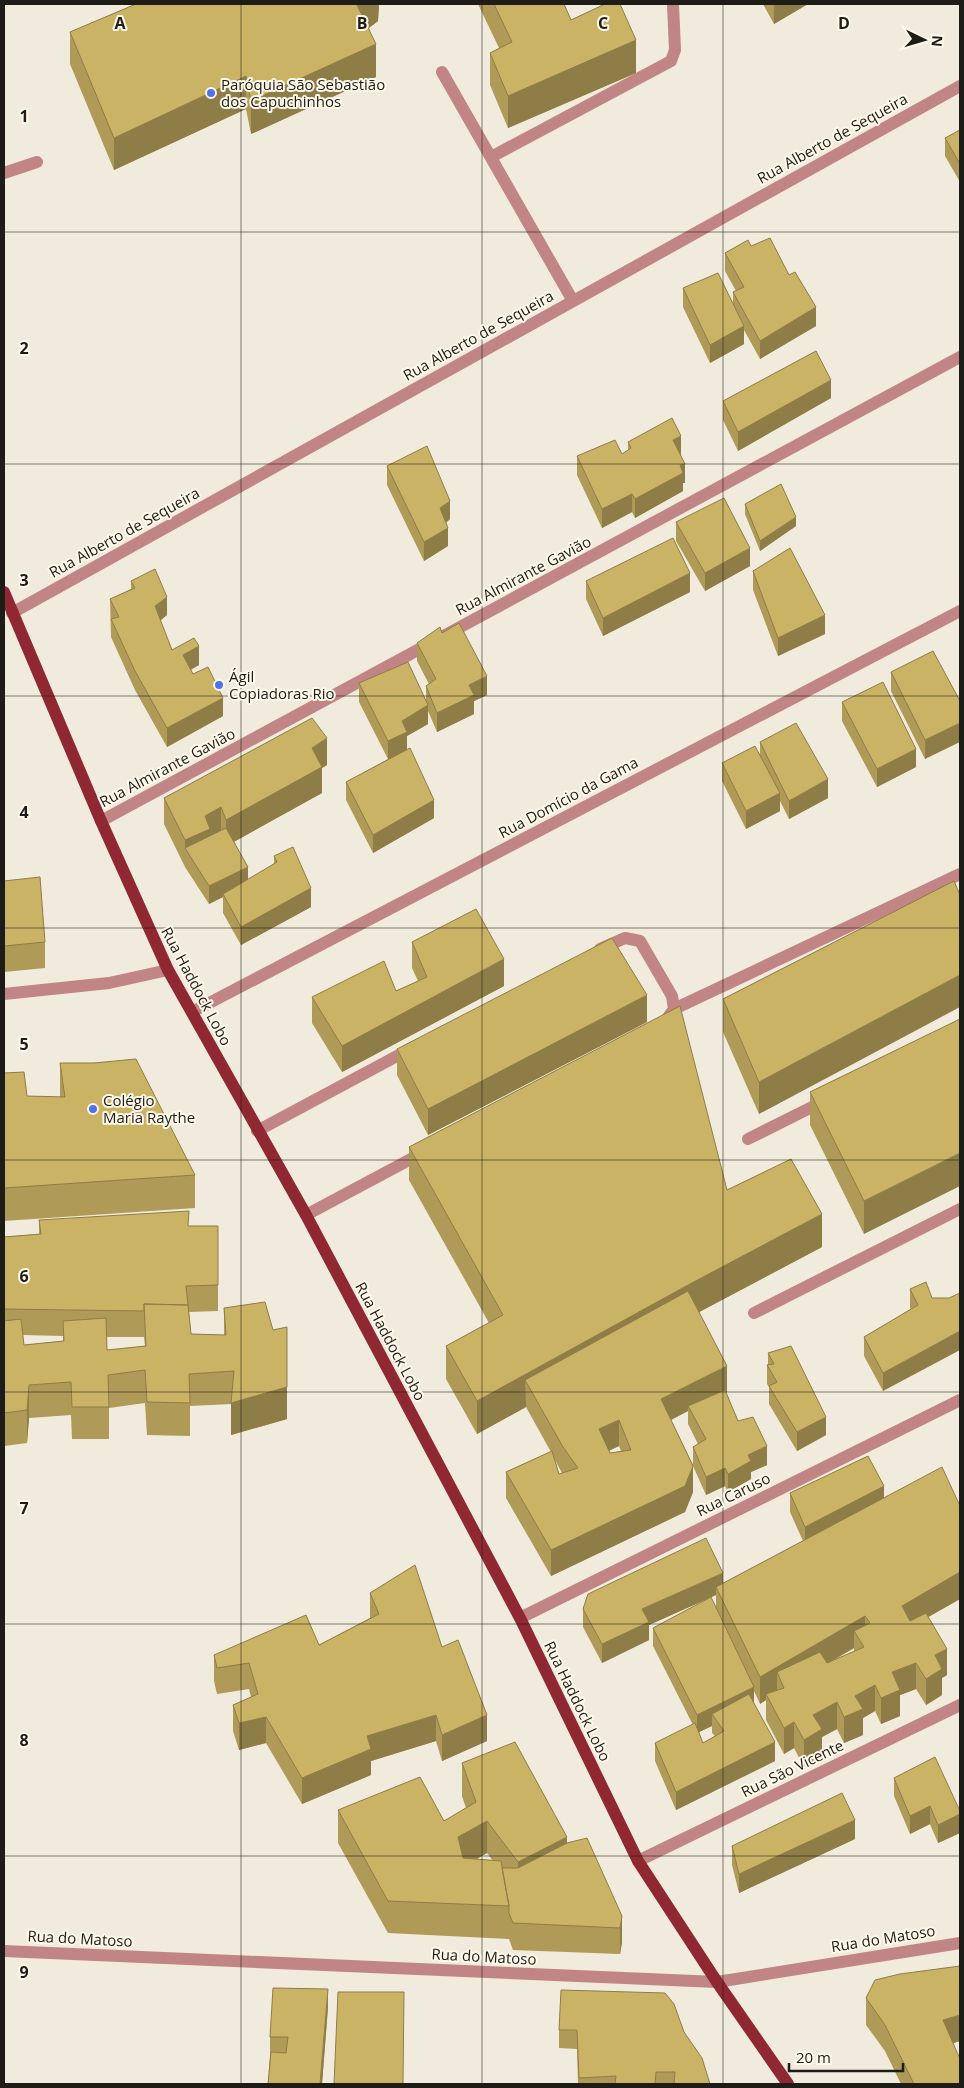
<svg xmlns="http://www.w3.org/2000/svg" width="964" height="2088" viewBox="0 0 964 2088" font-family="'Open Sans',sans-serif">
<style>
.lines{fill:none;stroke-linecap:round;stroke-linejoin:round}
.minor{stroke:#c08584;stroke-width:12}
.major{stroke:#8f2832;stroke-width:12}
.wall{fill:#af9a57;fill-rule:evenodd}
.shaded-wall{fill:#8e7d47}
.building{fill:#cbb365;stroke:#8e7d47;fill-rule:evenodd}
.grid{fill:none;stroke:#1e1c17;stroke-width:1;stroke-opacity:0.55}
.poi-dot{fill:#4f73e7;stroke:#fdf8e9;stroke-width:2}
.labels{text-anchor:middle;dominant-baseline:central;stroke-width:4;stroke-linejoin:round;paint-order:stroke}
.poi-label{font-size:15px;fill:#1e1c17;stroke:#fdf8e9;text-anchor:start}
.street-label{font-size:15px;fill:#1e1c17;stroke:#fdf8e9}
.grid-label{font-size:16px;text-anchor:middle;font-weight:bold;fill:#1e1c17;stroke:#fdf8e9;stroke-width:4;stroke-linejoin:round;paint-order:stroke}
</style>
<rect width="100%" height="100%" fill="#f0ebdc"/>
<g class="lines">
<path class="minor" d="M 442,72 L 573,301
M 491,157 L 671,61 L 675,50 L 673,4
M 4,173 L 37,162
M 12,613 L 960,86
M 101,821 L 960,357
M 600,949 L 625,938 L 640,941 L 672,996 L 674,1009 L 664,1023
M 4,994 L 109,983 L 168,970
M 674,1009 L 960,874
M 192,1012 L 960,611
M 257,1131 L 412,1048
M 748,1139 L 824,1101
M 306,1215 L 424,1152
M 754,1313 L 960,1209
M 520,1618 L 960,1400
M 638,1861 L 960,1705
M 4,1951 L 717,1982 L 960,1943"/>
<path class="major" d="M 4,592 L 101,821 L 168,970 L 306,1215 L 520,1618 L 638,1861 L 717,1982 L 788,2084"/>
</g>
<path class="wall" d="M 136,4 L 379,4 L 378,21 L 369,28 L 376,77 L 251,134 L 246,109 L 114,170 L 70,64 L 70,32 Z
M 478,4 L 564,4 L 571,20 L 636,73 L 508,128 L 490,85 L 490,53 L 499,48 Z
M 763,4 L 808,4 L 774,24 Z
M 960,130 L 960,182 L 945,156 L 945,138 Z
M 751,246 L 789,275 L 816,326 L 760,359 L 744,330 L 744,344 L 710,363 L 683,307 L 683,288 L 733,304 L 733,292 L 736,291 L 725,271 L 725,253 Z
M 831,398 L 738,451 L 723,420 L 723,401 Z
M 628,442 L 681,455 L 685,483 L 683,483 L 683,491 L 635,518 L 632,512 L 602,528 L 577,475 L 577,456 L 622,454 L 628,450 Z
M 387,466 L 450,519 L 446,523 L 448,546 L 424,561 L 387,485 Z
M 745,504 L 796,526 L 760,551 L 745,514 Z
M 676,522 L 750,566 L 705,591 L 676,541 Z
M 753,571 L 825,634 L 778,656 L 753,590 Z
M 131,581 L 167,615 L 160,620 L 172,650 L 199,665 L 191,670 L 193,674 L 223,716 L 167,747 L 135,690 L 111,637 L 110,599 L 131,589 Z
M 586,581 L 690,592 L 603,636 L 586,599 Z
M 442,633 L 487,695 L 474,701 L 474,714 L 437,732 L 428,711 L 428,724 L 407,736 L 407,749 L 434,818 L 373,853 L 346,800 L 346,782 L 388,759 L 359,702 L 359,683 L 426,700 L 426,686 L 429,684 L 417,661 L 417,643 Z
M 891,672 L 960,701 L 925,759 L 891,691 Z
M 842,702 L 916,767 L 877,787 L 842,721 Z
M 760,742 L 828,798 L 789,819 L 780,801 L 780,811 L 746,829 L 722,781 L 722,763 L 760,755 Z
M 327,765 L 322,768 L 322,793 L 234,842 L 248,880 L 274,864 L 274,856 L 311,907 L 241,945 L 223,913 L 223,897 L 209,904 L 185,867 L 164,824 L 164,798 Z
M 4,881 L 45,942 L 45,968 L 4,972 Z
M 954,881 L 759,1114 L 723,1032 L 723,999 Z
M 412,942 L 504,986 L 342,1072 L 312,1023 L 312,997 L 396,991 L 418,981 L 412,968 Z
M 960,1019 L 864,1234 L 810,1125 L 810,1092 Z
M 647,1022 L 428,1135 L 397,1075 L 397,1049 Z
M 60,1063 L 195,1175 L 195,1208 L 4,1221 L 4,1073 L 27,1096 L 60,1097 Z
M 409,1147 L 727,1190 L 822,1247 L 699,1312 L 727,1392 L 726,1392 L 738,1421 L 767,1465 L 751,1472 L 751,1479 L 728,1492 L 725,1486 L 706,1495 L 693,1466 L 693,1492 L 685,1512 L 551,1576 L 506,1498 L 506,1472 L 551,1452 L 526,1407 L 477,1434 L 446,1379 L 446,1346 L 489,1323 L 409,1180 ZM 688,1411 L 688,1424 L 698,1444 L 693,1447 L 693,1465 L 671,1420 ZM 619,1446 L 621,1451 L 610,1453 L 609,1451 ZM 554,1458 L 562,1473 L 559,1474 Z
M 39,1220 L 189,1226 L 218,1226 L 218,1311 L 189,1312 L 191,1334 L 224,1335 L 224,1308 L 287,1419 L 231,1435 L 231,1404 L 190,1406 L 190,1436 L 147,1435 L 145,1403 L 109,1408 L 109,1439 L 72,1439 L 71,1415 L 29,1418 L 27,1443 L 4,1446 L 4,1237 L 39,1234 ZM 23,1335 L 63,1336 L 63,1341 L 24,1345 ZM 106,1337 L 144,1337 L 145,1346 L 107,1350 Z
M 959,1256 L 960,1256 L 960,1277 L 959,1275 Z
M 910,1289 L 932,1298 L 949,1298 L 883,1391 L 864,1356 L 864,1337 L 911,1309 L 910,1308 Z
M 768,1353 L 826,1435 L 797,1451 L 769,1404 L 769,1387 L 767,1384 L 767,1365 L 768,1365 Z
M 790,1493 L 884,1498 L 960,1506 L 960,1599 L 928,1617 L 947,1675 L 942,1678 L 942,1695 L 926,1705 L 916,1689 L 900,1695 L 900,1716 L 881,1724 L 875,1711 L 863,1718 L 863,1735 L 844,1743 L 837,1729 L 822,1737 L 822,1755 L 804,1767 L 794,1748 L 784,1754 L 766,1720 L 766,1700 L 760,1704 L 754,1691 L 754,1703 L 775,1761 L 676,1810 L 655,1761 L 655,1743 L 693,1725 L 653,1646 L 653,1628 L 716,1607 L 716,1595 L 649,1625 L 649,1640 L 602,1663 L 583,1627 L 583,1609 L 723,1583 L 803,1541 L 790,1512 ZM 854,1648 L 854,1652 L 833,1660 ZM 712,1726 L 712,1733 L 715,1736 L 703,1743 L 699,1732 Z
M 370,1593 L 442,1647 L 487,1741 L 442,1761 L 436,1741 L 371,1761 L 371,1775 L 302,1804 L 266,1743 L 239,1750 L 233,1731 L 233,1705 L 251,1697 L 249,1689 L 217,1694 L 214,1681 L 214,1655 L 319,1645 L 370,1618 Z
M 462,1763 L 567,1843 L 622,1916 L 622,1942 L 620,1954 L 513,1950 L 509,1939 L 388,1933 L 338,1843 L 338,1810 L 444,1821 L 466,1808 L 462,1796 ZM 487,1853 L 493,1861 L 477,1859 Z
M 894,1778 L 960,1811 L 960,1833 L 938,1843 L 930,1824 L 910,1834 L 894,1796 Z
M 855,1839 L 739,1893 L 732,1865 L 732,1846 Z
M 866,1998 L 960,2041 L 953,2043 L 960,2084 L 901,2084 L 885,2051 L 866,2025 Z
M 328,2007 L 322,2084 L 268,2084 L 270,2055 L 270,2037 Z
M 559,2030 L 684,2032 L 710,2084 L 578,2084 L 577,2049 L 559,2048 Z"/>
<path class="shaded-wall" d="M 358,4 L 379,4 L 378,21 L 357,37 L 357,5 Z
M 774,4 L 808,4 L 774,24 Z
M 636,40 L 636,73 L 508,128 L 508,96 Z
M 376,44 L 376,77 L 251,134 L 251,101 Z
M 246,76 L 246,109 L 114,170 L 114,138 Z
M 816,307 L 816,326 L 760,359 L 760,341 Z
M 744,326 L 744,344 L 710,363 L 710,345 Z
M 831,380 L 831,398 L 738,451 L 738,432 Z
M 681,436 L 681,455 L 673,459 L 673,440 Z
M 685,464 L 685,483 L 683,483 L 683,491 L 635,518 L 635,499 L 680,465 Z
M 632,494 L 632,512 L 602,528 L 602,509 Z
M 450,501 L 450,519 L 440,527 L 440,508 Z
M 796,517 L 796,526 L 760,551 L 760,541 Z
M 448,528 L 448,546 L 424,561 L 424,542 Z
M 750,548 L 750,566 L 705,591 L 705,573 Z
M 690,573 L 690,592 L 603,636 L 603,618 Z
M 167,597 L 167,615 L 155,625 L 155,606 Z
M 825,615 L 825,634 L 778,656 L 778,638 Z
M 199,646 L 199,665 L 183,673 L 183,655 Z
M 487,676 L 487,695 L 474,701 L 474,714 L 437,732 L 437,713 L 469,685 Z
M 223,698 L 223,716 L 167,747 L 167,728 Z
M 428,705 L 428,724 L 407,736 L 407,751 L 388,759 L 388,741 L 402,721 Z
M 960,723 L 960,742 L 925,759 L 925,740 Z
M 327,738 L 327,765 L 322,768 L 322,793 L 226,846 L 226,820 L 312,748 Z
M 916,749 L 916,767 L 877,787 L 877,769 Z
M 828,779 L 828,798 L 789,819 L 789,801 Z
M 780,793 L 780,811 L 746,829 L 746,811 Z
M 434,800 L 434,818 L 373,853 L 373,835 Z
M 221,807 L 221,833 L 185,848 L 185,840 L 205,816 Z
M 248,867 L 248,885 L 223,894 L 223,897 L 209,904 L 209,886 Z
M 311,888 L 311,907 L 241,945 L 241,927 Z
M 504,959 L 504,986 L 342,1072 L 342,1046 Z
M 960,975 L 960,1007 L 759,1114 L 759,1082 Z
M 647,995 L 647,1022 L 428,1135 L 428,1109 Z
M 960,1153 L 960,1186 L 864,1234 L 864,1201 Z
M 822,1214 L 822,1247 L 688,1318 L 525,1380 L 526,1407 L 477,1434 L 477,1401 L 688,1285 Z
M 287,1327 L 287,1419 L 231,1435 L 231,1403 Z
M 960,1331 L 960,1350 L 883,1391 L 883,1373 Z
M 727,1366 L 727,1392 L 690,1410 L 688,1406 L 688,1411 L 661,1425 L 661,1399 Z
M 29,1385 L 29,1418 L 27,1443 L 27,1410 Z
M 826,1417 L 826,1435 L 797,1451 L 797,1432 Z
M 619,1420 L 619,1446 L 599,1455 L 599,1429 Z
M 767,1446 L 767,1465 L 751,1472 L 751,1479 L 728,1492 L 728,1474 L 748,1455 Z
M 693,1466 L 693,1492 L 685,1512 L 551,1576 L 551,1550 Z
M 725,1468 L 725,1486 L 706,1495 L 706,1477 Z
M 884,1486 L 884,1504 L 805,1546 L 805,1527 Z
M 960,1572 L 960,1599 L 902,1632 L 902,1606 Z
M 723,1573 L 723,1591 L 716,1587 L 716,1595 L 649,1625 L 649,1640 L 602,1663 L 602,1644 L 642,1609 Z
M 865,1616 L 865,1642 L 854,1631 L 854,1648 L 784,1689 L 777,1672 L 777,1694 L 766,1694 L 766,1700 L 760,1704 L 760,1677 Z
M 947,1649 L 947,1675 L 942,1678 L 942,1695 L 926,1705 L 926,1679 L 935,1655 Z
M 916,1663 L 916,1689 L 900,1695 L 900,1716 L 881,1724 L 881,1698 L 892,1672 Z
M 875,1685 L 875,1711 L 863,1718 L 863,1735 L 844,1743 L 844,1717 L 855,1696 Z
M 754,1687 L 754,1705 L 712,1714 L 712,1726 L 697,1733 L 697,1715 Z
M 837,1702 L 837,1729 L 822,1737 L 822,1755 L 804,1767 L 804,1740 L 813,1715 Z
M 436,1715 L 436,1741 L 371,1761 L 371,1775 L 302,1804 L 302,1778 L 367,1736 Z
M 487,1715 L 487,1741 L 442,1761 L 442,1735 Z
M 266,1717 L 266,1743 L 239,1750 L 239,1723 Z
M 794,1722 L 794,1748 L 784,1754 L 784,1728 Z
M 775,1742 L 775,1761 L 676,1810 L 676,1792 Z
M 930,1806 L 930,1824 L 910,1834 L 910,1816 Z
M 960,1814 L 960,1833 L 938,1843 L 938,1825 Z
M 855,1820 L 855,1839 L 739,1893 L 739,1874 Z
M 487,1821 L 487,1853 L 458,1869 L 458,1837 Z
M 567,1837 L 567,1869 L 518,1894 L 518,1862 Z
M 622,1916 L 622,1942 L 620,1954 L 620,1928 Z
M 328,1989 L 328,2007 L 322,2084 L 320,2084 Z
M 960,2015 L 960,2041 L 943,2046 L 943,2020 Z"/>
<path class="building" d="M 136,4 L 358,4 L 357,5 L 376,44 L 251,101 L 246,76 L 114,138 L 70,32 Z
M 494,4 L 564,4 L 571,20 L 605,4 L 620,4 L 636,40 L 508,96 L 490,53 L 512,42 Z
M 960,130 L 960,164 L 945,138 Z
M 770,238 L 789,275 L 795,272 L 816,307 L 760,341 L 733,292 L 744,287 L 725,253 L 748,240 L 751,246 Z
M 718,273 L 744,326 L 710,345 L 683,288 Z
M 816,351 L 831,380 L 738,432 L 723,401 Z
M 672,418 L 681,436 L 673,440 L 685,464 L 680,465 L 683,473 L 635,499 L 632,494 L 602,509 L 577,456 L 615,440 L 622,454 L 631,448 L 628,442 Z
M 427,446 L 450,501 L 440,508 L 448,528 L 424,542 L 387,466 Z
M 781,484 L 796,517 L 760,541 L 745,504 Z
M 724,498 L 750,548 L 705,573 L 676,522 Z
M 673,538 L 690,573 L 603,618 L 586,581 Z
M 790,548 L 825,615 L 778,638 L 753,571 Z
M 155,569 L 167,597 L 155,606 L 172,650 L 194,638 L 199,646 L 183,655 L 193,674 L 208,667 L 223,698 L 167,728 L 135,671 L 111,619 L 119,617 L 110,599 L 135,588 L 131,581 Z
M 459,623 L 487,676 L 469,685 L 474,695 L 437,713 L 426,686 L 436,679 L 417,643 L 440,627 L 442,633 Z
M 933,651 L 960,701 L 960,723 L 925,740 L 891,672 Z
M 408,662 L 428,705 L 402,721 L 407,732 L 388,741 L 359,683 Z
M 883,682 L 916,749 L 877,769 L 842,702 Z
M 312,718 L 327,738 L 312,748 L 322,767 L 226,820 L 221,807 L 205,816 L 210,829 L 185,840 L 164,798 Z
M 796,723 L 828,779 L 789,801 L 760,742 Z
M 755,746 L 780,793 L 746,811 L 722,763 Z
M 410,748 L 434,800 L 373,835 L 346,782 Z
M 226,828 L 248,867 L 209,886 L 185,848 Z
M 293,847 L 311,888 L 241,927 L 223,894 L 277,862 L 274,856 Z
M 40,877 L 45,942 L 4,946 L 4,881 Z
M 954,881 L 960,895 L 960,975 L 759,1082 L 723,999 Z
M 476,909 L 504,959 L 342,1046 L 312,997 L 384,961 L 396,991 L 427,977 L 412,942 Z
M 612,938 L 647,995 L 428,1109 L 397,1049 Z
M 680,1006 L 727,1190 L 791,1159 L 822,1214 L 688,1285 L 477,1401 L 446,1346 L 503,1315 L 409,1147 Z
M 960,1019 L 960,1153 L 864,1201 L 810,1092 Z
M 136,1059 L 195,1175 L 4,1188 L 4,1073 L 24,1072 L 27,1096 L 65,1097 L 60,1063 L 94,1063 Z
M 189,1211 L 188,1226 L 218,1226 L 218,1285 L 186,1286 L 188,1305 L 144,1304 L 144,1311 L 4,1309 L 4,1237 L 41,1234 L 39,1220 Z
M 926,1282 L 932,1298 L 949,1298 L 960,1293 L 960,1331 L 883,1373 L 864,1337 L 918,1305 L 910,1289 Z
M 688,1291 L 727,1366 L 661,1399 L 693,1466 L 685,1486 L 551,1550 L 506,1472 L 552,1451 L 559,1474 L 578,1468 L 563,1447 L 525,1380 ZM 619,1420 L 631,1450 L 610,1453 L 599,1429 Z
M 265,1302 L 273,1330 L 287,1327 L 287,1387 L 231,1403 L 234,1371 L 189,1374 L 190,1403 L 147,1402 L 145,1370 L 108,1375 L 109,1407 L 72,1407 L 71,1382 L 29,1385 L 27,1410 L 4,1413 L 4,1321 L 21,1319 L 24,1345 L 64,1341 L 63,1321 L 106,1318 L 107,1350 L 146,1346 L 144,1304 L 188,1305 L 191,1334 L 226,1335 L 224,1308 Z
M 791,1346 L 826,1417 L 797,1432 L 769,1386 L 777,1382 L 767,1365 L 774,1364 L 768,1353 Z
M 725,1390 L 738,1421 L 753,1417 L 767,1446 L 748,1455 L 751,1461 L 728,1474 L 725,1468 L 706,1477 L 693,1447 L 706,1439 L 688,1406 Z
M 868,1456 L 884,1486 L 805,1527 L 790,1493 Z
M 942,1467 L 960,1506 L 960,1572 L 902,1606 L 910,1621 L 926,1613 L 947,1649 L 935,1655 L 942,1669 L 926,1679 L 916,1663 L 892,1672 L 900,1690 L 881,1698 L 875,1685 L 855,1696 L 863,1709 L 844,1717 L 837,1702 L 813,1715 L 822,1729 L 804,1740 L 794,1722 L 784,1728 L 766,1694 L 784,1688 L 777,1672 L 820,1652 L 827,1663 L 864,1647 L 854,1631 L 870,1623 L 865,1616 L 760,1677 L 716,1587 Z
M 706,1538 L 723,1573 L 642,1609 L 649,1622 L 602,1644 L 583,1609 L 588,1594 Z
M 415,1565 L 442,1647 L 458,1640 L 487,1715 L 442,1735 L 436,1715 L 367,1736 L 371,1749 L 302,1778 L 266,1717 L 239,1723 L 233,1705 L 258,1694 L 249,1663 L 217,1668 L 214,1655 L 306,1615 L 319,1645 L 379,1614 L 370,1593 Z
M 711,1597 L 754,1687 L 697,1715 L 653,1628 Z
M 749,1694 L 775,1742 L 676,1792 L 655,1743 L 695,1723 L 703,1743 L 724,1731 L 712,1714 Z
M 515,1742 L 567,1837 L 518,1862 L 487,1821 L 458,1837 L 463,1858 L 501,1861 L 509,1906 L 388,1901 L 338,1810 L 420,1777 L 444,1821 L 476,1802 L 462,1763 Z
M 935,1757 L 960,1811 L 960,1814 L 938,1825 L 930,1806 L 910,1816 L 894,1778 Z
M 842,1793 L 855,1820 L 739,1874 L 732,1846 Z
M 587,1838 L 622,1916 L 620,1928 L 513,1923 L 509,1913 L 509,1906 L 502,1868 L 518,1868 L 567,1843 Z
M 960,1966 L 960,2015 L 943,2020 L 960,2059 L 960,2084 L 914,2084 L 885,2025 L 866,1998 L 875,1980 L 900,1974 Z
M 273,1988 L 328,1989 L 320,2084 L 268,2084 L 271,2052 L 286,2053 L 288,2037 L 270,2037 Z
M 561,1990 L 665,1993 L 674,2004 L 684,2032 L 702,2058 L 710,2084 L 674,2084 L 675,2072 L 656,2072 L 655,2084 L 615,2084 L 616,2076 L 579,2078 L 577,2030 L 559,2030 Z
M 338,1992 L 404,1992 L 403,2084 L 334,2084 Z"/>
<path class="grid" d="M 241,4 L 241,2084M 482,4 L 482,2084M 723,4 L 723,2084M 4,232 L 960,232M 4,464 L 960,464M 4,696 L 960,696M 4,928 L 960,928M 4,1160 L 960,1160M 4,1392 L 960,1392M 4,1624 L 960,1624M 4,1856 L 960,1856"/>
<g class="poi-dot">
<circle cx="211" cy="93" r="5"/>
<circle cx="219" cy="685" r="5"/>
<circle cx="93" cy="1109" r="5"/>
</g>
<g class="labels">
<g class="poi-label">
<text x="221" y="84">Paróquia São Sebastião<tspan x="221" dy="17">dos Capuchinhos</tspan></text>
<text x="229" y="676">Ágil<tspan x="229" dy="17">Copiadoras Rio</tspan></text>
<text x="103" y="1100">Colégio<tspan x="103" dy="17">Maria Raythe</tspan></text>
</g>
<g class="street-label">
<text transform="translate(832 138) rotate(-29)">Rua Alberto de Sequeira</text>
<text transform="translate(478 335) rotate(-29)">Rua Alberto de Sequeira</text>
<text transform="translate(124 532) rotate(-29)">Rua Alberto de Sequeira</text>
<text transform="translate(523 575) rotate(-28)">Rua Almirante Gavião</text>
<text transform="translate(167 767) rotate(-28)">Rua Almirante Gavião</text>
<text transform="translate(568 797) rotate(-28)">Rua Domício da Gama</text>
<text transform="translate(197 986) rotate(62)">Rua Haddock Lobo</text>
<text transform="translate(391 1341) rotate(62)">Rua Haddock Lobo</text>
<text transform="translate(733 1494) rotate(-26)">Rua Caruso</text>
<text transform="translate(578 1701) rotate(64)">Rua Haddock Lobo</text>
<text transform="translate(792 1768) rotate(-26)">Rua São Vicente</text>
<text transform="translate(80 1938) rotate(3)">Rua do Matoso</text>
<text transform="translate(883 1938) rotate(-9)">Rua do Matoso</text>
<text transform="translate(484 1956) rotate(3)">Rua do Matoso</text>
</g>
</g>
<g class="grid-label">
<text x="120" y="29">A</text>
<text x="362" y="29">B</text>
<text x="603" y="29">C</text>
<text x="844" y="29">D</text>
<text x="24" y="122">1</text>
<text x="24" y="354">2</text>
<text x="24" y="586">3</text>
<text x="24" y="818">4</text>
<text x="24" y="1050">5</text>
<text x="24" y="1282">6</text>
<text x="24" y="1514">7</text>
<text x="24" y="1746">8</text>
<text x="24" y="1978">9</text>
</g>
<rect width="964" height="2088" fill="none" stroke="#1e1c17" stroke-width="10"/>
<g transform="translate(924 40) rotate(95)" stroke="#fdf8e9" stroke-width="4" paint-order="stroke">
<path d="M0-4L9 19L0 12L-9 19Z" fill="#1e1c17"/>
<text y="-8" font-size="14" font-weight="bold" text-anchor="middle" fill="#1e1c17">N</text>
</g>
<path d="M789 2063v8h114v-8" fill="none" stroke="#1e1c17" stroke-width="2.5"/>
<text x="796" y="2063" font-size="15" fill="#1e1c17" stroke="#fdf8e9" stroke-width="4" paint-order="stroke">20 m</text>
</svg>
